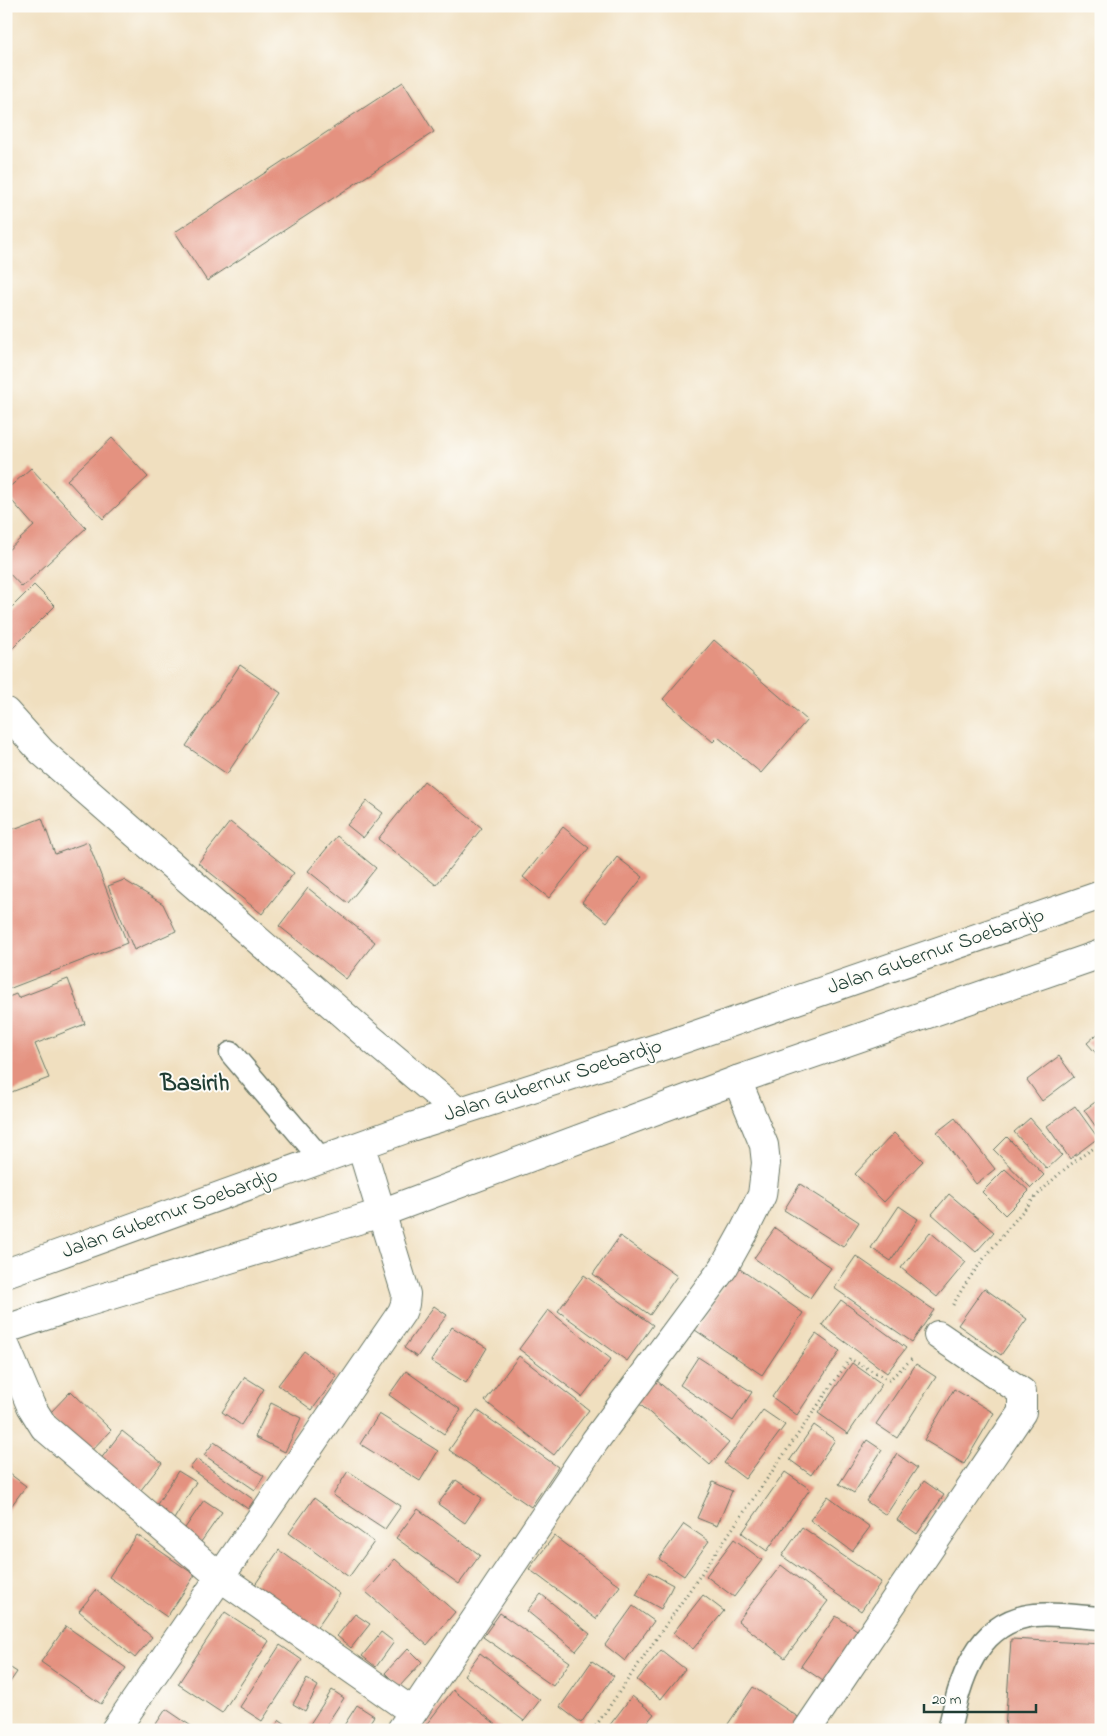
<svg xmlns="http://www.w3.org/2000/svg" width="1107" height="1736" viewBox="0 0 1107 1736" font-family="'Indie Flower',sans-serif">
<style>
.building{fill:#e49280}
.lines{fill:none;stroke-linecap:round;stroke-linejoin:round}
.service-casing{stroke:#687665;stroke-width:25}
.minor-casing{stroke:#687665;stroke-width:30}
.trunk-casing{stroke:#687665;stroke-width:30}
.path{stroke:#687665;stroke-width:3;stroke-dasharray:1 4;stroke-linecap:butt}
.service{stroke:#fff;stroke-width:22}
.minor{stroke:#fff;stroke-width:28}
.trunk{stroke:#fff;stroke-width:28}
.labels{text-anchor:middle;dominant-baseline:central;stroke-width:4;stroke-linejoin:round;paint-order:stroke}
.street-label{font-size:21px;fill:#1f3d34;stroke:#fdfcf7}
.quarter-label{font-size:24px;font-weight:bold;fill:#1f3d34;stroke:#fdfcf7}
</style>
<rect width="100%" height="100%" fill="#fdfcf7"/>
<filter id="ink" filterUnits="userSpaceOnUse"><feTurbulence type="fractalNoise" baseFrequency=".02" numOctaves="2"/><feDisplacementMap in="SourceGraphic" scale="10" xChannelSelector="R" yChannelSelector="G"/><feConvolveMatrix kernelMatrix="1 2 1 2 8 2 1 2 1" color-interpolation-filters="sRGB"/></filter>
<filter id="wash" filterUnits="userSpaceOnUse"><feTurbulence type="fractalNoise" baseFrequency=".0096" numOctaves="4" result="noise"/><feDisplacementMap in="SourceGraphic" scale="20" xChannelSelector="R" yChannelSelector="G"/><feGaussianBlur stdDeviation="1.12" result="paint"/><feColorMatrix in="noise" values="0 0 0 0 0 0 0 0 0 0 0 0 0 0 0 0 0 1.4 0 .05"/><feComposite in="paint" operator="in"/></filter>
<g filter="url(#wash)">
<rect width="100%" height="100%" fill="#f0dfbf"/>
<g id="blocks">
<path class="building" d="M 403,82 L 434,132 L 207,281 L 175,232 Z
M 112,438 L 148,477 L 103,519 L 67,480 Z
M 31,468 L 86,528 L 22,587 L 6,570 L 6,552 L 34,526 L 6,494 L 6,490 Z
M 34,585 L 55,606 L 6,655 L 6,613 Z
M 714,640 L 807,720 L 761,773 L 718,737 L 713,742 L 663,699 Z
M 240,665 L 281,693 L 227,774 L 186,746 Z
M 424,781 L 482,828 L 436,885 L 378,839 Z
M 367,801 L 383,813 L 363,838 L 347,825 Z
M 42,818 L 55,854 L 88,842 L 127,943 L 6,990 L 6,832 Z
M 230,822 L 294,873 L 262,914 L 198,863 Z
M 563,827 L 589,848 L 549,898 L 523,877 Z
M 337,836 L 376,868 L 348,903 L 308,871 Z
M 617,857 L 643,877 L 607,922 L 582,902 Z
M 124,880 L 163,904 L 176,931 L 134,950 L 108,886 Z
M 308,888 L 375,942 L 346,979 L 279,926 Z
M 68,979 L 85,1024 L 35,1044 L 49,1078 L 6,1094 L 6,998 L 16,994 L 18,998 Z
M 1101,1031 L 1101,1059 L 1087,1043 Z
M 1059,1056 L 1074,1077 L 1042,1101 L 1027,1080 Z
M 1101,1098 L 1101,1134 L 1084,1110 Z
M 1075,1106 L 1098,1138 L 1070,1159 L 1047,1126 Z
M 955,1118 L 995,1169 L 976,1184 L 937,1132 Z
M 1030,1118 L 1062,1155 L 1047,1169 L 1014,1132 Z
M 894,1133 L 923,1161 L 884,1202 L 855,1174 Z
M 1007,1137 L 1044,1175 L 1031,1188 L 994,1150 Z
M 1005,1169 L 1029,1191 L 1005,1215 L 982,1192 Z
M 800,1184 L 859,1222 L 843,1247 L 784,1210 Z
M 949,1194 L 994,1232 L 976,1252 L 932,1214 Z
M 899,1206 L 918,1219 L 891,1261 L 871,1248 Z
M 775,1228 L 831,1268 L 810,1298 L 754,1258 Z
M 930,1232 L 966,1262 L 937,1297 L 901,1268 Z
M 620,1236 L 677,1276 L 650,1315 L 593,1274 Z
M 856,1256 L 934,1310 L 912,1342 L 834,1288 Z
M 737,1267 L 803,1313 L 762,1375 L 695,1330 Z
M 584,1275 L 653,1325 L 627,1361 L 558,1311 Z
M 984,1288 L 1027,1319 L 1001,1355 L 958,1325 Z
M 841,1300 L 906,1348 L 887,1373 L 822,1325 Z
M 434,1306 L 447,1315 L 417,1357 L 404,1348 Z
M 548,1310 L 611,1359 L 582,1397 L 519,1349 Z
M 452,1327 L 487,1348 L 466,1383 L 431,1361 Z
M 816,1334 L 840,1351 L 797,1415 L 772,1397 Z
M 304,1351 L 337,1376 L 312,1410 L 278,1385 Z
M 519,1356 L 589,1410 L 554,1455 L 485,1401 Z
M 698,1357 L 752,1392 L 733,1421 L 680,1385 Z
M 852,1363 L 882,1384 L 848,1434 L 818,1413 Z
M 916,1364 L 936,1377 L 897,1438 L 876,1424 Z
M 406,1371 L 461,1410 L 444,1434 L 389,1395 Z
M 245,1377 L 264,1389 L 241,1425 L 222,1412 Z
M 655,1379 L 729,1443 L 710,1465 L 636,1401 Z
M 954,1389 L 994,1413 L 964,1464 L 924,1440 Z
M 71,1391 L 111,1430 L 89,1453 L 49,1414 Z
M 271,1403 L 301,1418 L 285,1452 L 255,1437 Z
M 477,1410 L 558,1467 L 531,1507 L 449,1450 Z
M 763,1410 L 785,1425 L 745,1479 L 724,1463 Z
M 379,1414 L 438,1451 L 420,1481 L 360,1444 Z
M 814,1425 L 835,1440 L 811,1475 L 790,1460 Z
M 122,1431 L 162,1463 L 137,1495 L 97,1464 Z
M 867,1440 L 882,1450 L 854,1493 L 839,1484 Z
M 214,1442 L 264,1476 L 255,1490 L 204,1455 Z
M 897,1454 L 917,1468 L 886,1515 L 866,1501 Z
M 197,1459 L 254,1500 L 248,1509 L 190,1468 Z
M 6,1471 L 26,1486 L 6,1513 Z
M 178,1471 L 196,1482 L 170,1526 L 151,1514 Z
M 348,1471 L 401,1506 L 385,1529 L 333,1495 Z
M 785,1472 L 810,1489 L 767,1551 L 742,1533 Z
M 456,1480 L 482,1498 L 465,1523 L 438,1504 Z
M 924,1481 L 944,1495 L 917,1534 L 897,1520 Z
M 713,1482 L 732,1491 L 717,1526 L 697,1518 Z
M 828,1496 L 870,1527 L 852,1551 L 810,1520 Z
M 314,1498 L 374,1542 L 349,1577 L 289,1533 Z
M 204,1500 L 222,1512 L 196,1549 L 179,1537 Z
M 418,1509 L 480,1555 L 459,1584 L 396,1538 Z
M 684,1524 L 709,1541 L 684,1576 L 659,1559 Z
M 802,1527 L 881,1582 L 861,1611 L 782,1556 Z
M 137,1535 L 195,1575 L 167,1617 L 109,1577 Z
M 554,1536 L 620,1586 L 596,1619 L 529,1569 Z
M 734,1539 L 762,1560 L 734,1597 L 706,1576 Z
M 279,1550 L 340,1594 L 315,1630 L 254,1586 Z
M 395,1559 L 455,1612 L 427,1645 L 366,1592 Z
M 781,1565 L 828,1601 L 785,1658 L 738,1621 Z
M 649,1572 L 673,1585 L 661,1609 L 636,1595 Z
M 96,1590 L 152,1637 L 135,1658 L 79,1611 Z
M 541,1594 L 590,1634 L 576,1651 L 527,1611 Z
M 703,1595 L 724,1611 L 693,1649 L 673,1633 Z
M 633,1606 L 654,1621 L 625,1661 L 605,1645 Z
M 225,1612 L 269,1641 L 222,1713 L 178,1684 Z
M 500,1613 L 570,1662 L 553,1686 L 483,1637 Z
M 355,1614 L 370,1624 L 351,1648 L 337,1636 Z
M 836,1616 L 860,1632 L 826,1683 L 801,1666 Z
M 66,1626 L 126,1668 L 101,1704 L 41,1662 Z
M 381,1632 L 394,1642 L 376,1667 L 362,1656 Z
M 1011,1639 L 1101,1644 L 1101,1730 L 1005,1730 Z
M 280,1645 L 302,1660 L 262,1721 L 240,1707 Z
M 408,1648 L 422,1662 L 399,1687 L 385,1673 Z
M 661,1650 L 685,1669 L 661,1699 L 637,1680 Z
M 480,1653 L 540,1700 L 524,1721 L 464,1675 Z
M 592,1661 L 614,1676 L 581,1723 L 560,1707 Z
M 6,1665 L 17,1672 L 6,1688 Z
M 307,1679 L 318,1686 L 305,1711 L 293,1704 Z
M 753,1687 L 804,1721 L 798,1730 L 724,1730 Z
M 332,1690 L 344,1698 L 323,1730 L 306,1730 Z
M 453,1690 L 503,1730 L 422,1730 Z
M 632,1696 L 654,1714 L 641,1730 L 606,1730 Z
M 357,1705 L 374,1716 L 365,1730 L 341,1730 Z
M 166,1709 L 197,1730 L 152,1730 Z
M 280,1720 L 290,1727 L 288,1730 L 272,1730 Z"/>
</g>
</g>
<g filter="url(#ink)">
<use href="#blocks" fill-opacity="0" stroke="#687665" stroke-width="1"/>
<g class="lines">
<g class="service-casing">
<path id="service" d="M 231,1053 L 322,1160
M 949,1730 C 960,1681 975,1621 1035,1615 C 1054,1613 1081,1617 1101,1618"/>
</g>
<g class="minor-casing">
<path id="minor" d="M 6,712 L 42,752 L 369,1037 L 457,1111
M 6,1347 L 31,1406 L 44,1427 L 220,1577 L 413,1712
M 115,1730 L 402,1312 L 405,1304 L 406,1294 L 361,1146
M 401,1730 L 595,1441 L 724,1267 L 744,1231 L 762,1195 L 766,1163 L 764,1145 L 737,1080
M 807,1730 L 1022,1412 L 1022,1392 L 938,1335"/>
</g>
<g class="trunk-casing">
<path id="trunk" d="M 6,1273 L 411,1127 L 672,1043 L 1101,895
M 6,1329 L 75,1306 L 381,1213 L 737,1080 L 1101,954"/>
</g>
<path class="path" d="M 953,1305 C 965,1283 979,1264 995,1245 C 1025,1207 1058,1168 1101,1144
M 593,1730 L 850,1359 L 889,1380 L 914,1357"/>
<use href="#service" class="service"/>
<use href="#minor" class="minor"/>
<use href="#trunk" class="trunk"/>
</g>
</g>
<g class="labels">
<g class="street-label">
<text transform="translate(936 952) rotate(-19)">Jalan Gubernur Soebardjo</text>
<text transform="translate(553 1081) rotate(-18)">Jalan Gubernur Soebardjo</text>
<text transform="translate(170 1214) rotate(-20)">Jalan Gubernur Soebardjo</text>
</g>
<g class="quarter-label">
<text x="195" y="1084">Basirih</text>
</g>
</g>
<rect width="1107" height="1736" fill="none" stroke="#fdfcf7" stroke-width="25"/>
<path d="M924 1704v8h112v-8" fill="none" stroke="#1f3d34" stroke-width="2.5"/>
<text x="932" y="1704" font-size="15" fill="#1f3d34" stroke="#fdfcf7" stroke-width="4" paint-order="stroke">20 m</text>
</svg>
